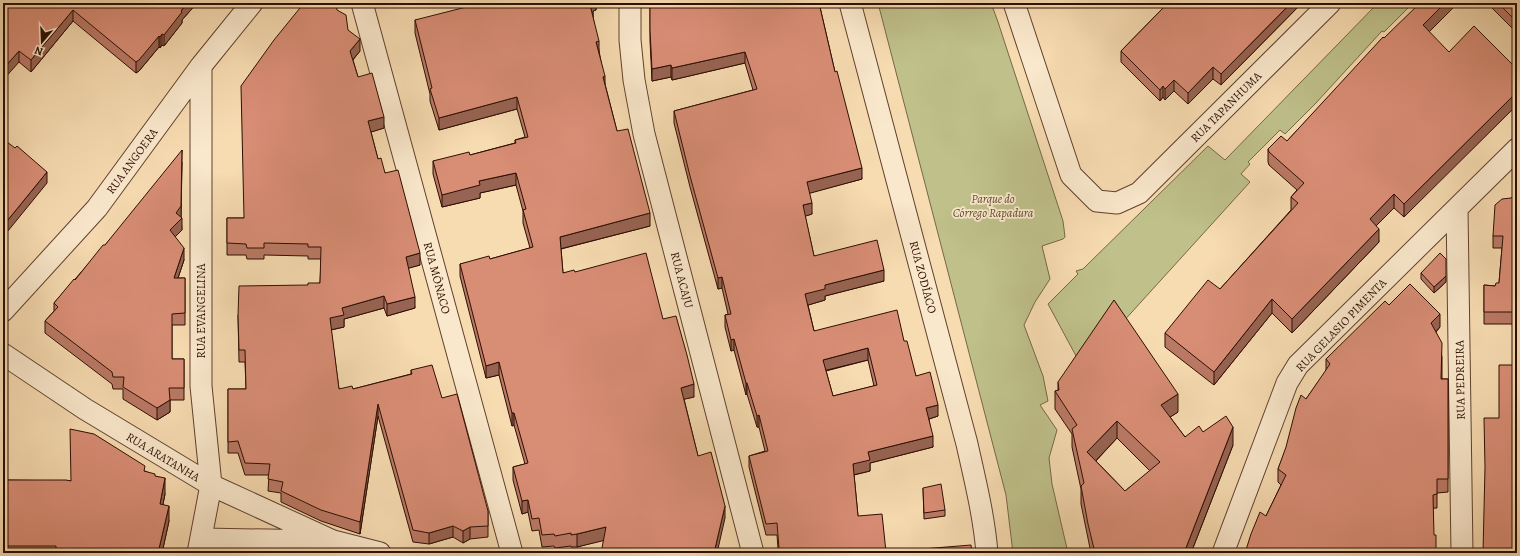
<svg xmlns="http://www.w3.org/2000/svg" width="1520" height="556" viewBox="0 0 1520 556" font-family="Alegreya,serif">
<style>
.green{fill:#bfc08a;stroke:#766746}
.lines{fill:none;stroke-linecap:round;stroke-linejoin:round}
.street-casing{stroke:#60412e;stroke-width:23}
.street{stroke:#fae8cc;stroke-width:21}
.wall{fill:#ba7965;stroke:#2d0e02;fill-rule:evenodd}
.shaded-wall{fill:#976352;stroke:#2d0e02}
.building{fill:#d88d75;stroke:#2d0e02;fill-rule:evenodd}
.labels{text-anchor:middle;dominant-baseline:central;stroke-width:3.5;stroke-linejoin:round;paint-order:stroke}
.street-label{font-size:12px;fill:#2d0e02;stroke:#fae8cc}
.park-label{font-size:12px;font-style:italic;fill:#604c32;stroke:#fae8cc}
</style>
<rect width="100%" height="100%" fill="#f7dbb1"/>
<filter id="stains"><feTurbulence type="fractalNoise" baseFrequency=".005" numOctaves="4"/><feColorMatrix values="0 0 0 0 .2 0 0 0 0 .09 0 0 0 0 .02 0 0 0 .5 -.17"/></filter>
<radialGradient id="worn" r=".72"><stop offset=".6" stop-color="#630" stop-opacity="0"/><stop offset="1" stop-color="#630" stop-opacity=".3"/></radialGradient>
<path class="green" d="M 878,3 L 991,3 L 998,22 L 1063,221 L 1065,237 L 1063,239 L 1042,246 L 1050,279 L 1035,302 L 1024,325 L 1043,376 L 1048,401 L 1040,405 L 1057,430 L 1049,458 L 1052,484 L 1068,553 L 1013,553 L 1006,495 Z
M 1378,3 L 1413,3 L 1384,32 L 1382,31 L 1315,104 L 1285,134 L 1280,130 L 1248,162 L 1250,164 L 1241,174 L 1250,182 L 1082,367 L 1048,304 L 1078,274 L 1076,271 L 1083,269 L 1208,146 L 1225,160 Z"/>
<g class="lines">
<g class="street-casing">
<path id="street" d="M 362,3 L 512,553
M 630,3 L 630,40 L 634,80 L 644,134 L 753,553
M 850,3 L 967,444 C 975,480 984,516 987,553
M 1014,3 L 1071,175 L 1097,201 L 1117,203 L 1139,193 L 1330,3
M 1457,208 L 1462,553
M 3,311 L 97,208 L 201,66 L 252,3
M 3,354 L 85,409 L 211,485 L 333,541 L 380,553
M 202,539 L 323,541
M 198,553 L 211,485 L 201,386 L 201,66
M 1223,553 L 1287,383 L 1298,365 L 1517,149"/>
</g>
<use href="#street" class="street"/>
</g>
<path class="wall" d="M 3,3 L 197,3 L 182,20 L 182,23 L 164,46 L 162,45 L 160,48 L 159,47 L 139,71 L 136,73 L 73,21 L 31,72 L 19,62 Z
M 596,3 L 596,10 L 593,11 L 593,17 L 605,84 L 617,131 L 650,226 L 561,249 L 563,273 L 575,272 L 663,319 L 694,397 L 684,399 L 698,456 L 725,518 L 603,540 L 577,547 L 571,547 L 571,546 L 555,548 L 554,546 L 542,547 L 539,530 L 532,531 L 528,512 L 522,514 L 513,480 L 513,467 L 525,464 L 514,425 L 512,426 L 499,375 L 486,378 L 460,276 L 460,264 L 490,259 L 530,248 L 523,223 L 523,211 L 516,185 L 480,193 L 480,198 L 442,207 L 433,174 L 433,161 L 470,155 L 515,143 L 515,140 L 525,137 L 517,109 L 439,130 L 430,101 L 430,94 L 415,33 L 415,20 Z
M 650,3 L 832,3 L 832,4 L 820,7 L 835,72 L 862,179 L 809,193 L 812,214 L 805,216 L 814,256 L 884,281 L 825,296 L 825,300 L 808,305 L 814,331 L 904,341 L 916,376 L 938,416 L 929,419 L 933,447 L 870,463 L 870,471 L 854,475 L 858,516 L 886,552 L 972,553 L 776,553 L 778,549 L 777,535 L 766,535 L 749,467 L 749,456 L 765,451 L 759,427 L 757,427 L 747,394 L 746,395 L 734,350 L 731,351 L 725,327 L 725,315 L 728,314 L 722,288 L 718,289 L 690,187 L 674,123 L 674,111 L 753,90 L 745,63 L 672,80 L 671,77 L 652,81 L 650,41 ZM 868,360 L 874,386 L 833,396 L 826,371 Z
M 1161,3 L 1302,3 L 1221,85 L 1213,79 L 1188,104 L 1174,91 L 1165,100 L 1163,97 L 1160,101 L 1121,62 L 1121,51 L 1165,6 Z
M 1487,3 L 1517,3 L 1517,33 Z
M 348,30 L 360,51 L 353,60 L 358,77 L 384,128 L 371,132 L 378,159 L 385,173 L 420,265 L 408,268 L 415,308 L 387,316 L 384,308 L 344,319 L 344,327 L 331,330 L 339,389 L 353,389 L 411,374 L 411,370 L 442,398 L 488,511 L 488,537 L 470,539 L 463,543 L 453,537 L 429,544 L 413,542 L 378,416 L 360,534 L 321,521 L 281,502 L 281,493 L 268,491 L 269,475 L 245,475 L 238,453 L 228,453 L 228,389 L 246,389 L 245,362 L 239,362 L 238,315 L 308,285 L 320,283 L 321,259 L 308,259 L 308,256 L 264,255 L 264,259 L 247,259 L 246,255 L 227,255 L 227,218 L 244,218 Z
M 1429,32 L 1404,217 L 1394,208 L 1376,226 L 1379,242 L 1292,333 L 1272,313 L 1214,385 L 1165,347 L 1165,333 L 1220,289 L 1291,210 L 1291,197 L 1297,190 L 1269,165 L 1268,162 L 1268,149 L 1287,141 L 1384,38 Z
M 182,162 L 181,217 L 182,230 L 175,237 L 184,260 L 178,278 L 185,278 L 185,325 L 172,325 L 172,359 L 184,359 L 184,400 L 170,400 L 170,412 L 157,420 L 123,399 L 123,389 L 113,389 L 112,384 L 45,333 L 45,321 L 54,311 L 54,303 L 105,245 Z
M 1517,193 L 1517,324 L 1484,324 L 1484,285 L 1495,286 L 1499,283 L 1502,248 L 1493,248 L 1493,236 Z
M 1421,273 L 1446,282 L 1434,293 L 1421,279 Z
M 1389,305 L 1440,327 L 1436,332 L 1442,357 L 1442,379 L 1448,379 L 1448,492 L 1437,493 L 1437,508 L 1266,516 L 1281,485 L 1278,482 L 1278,469 L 1306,399 L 1326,371 L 1326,359 Z
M 1058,382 L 1178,412 L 1170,417 L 1185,437 L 1203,432 L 1233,445 L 1191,553 L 1091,553 L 1081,504 L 1081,489 L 1072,447 L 1072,434 L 1055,409 L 1055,391 L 1058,390 ZM 1117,438 L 1150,471 L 1125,491 L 1096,461 Z
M 145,471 L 155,476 L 165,494 L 163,504 L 169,521 L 162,553 L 3,553 L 3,480 L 70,481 Z
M 923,488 L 945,510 L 945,516 L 924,519 Z"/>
<path class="shaded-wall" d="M 187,3 L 197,3 L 182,20 L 182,23 L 164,46 L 164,35 L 181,11 Z
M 591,3 L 596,3 L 596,10 L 593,11 L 593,17 L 590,5 Z
M 817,3 L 832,3 L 832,4 L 817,8 Z
M 1291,3 L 1302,3 L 1221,85 L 1221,74 Z
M 1445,3 L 1458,3 L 1423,38 L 1423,25 Z
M 73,10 L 73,21 L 31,72 L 31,60 Z
M 162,34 L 162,45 L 160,48 L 160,37 Z
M 159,36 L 159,47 L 139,71 L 136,73 L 136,62 Z
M 360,39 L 360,51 L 350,63 L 350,51 Z
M 599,41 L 599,54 L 596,42 Z
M 19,51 L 19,62 L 3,80 L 3,69 Z
M 745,52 L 745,63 L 672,80 L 672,68 Z
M 671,65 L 671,77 L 652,81 L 652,69 Z
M 1213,67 L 1213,79 L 1188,104 L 1188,93 Z
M 605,76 L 605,88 L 603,77 Z
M 1174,80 L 1174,91 L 1165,100 L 1165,89 Z
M 1163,86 L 1163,97 L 1160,101 L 1160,90 Z
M 1517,92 L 1517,105 L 1404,217 L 1404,204 Z
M 517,97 L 517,109 L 439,130 L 439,118 Z
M 384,117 L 384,128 L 368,133 L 368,121 Z
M 182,150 L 181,218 L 182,218 L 182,230 L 170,242 L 170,230 L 176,213 Z
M 862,168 L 862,179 L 807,194 L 807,182 Z
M 47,172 L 47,183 L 3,237 L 3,226 Z
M 516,173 L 516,185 L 480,193 L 480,198 L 442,207 L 442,195 L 479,181 Z
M 1394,194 L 1394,208 L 1370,232 L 1370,219 Z
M 812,203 L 812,214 L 803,217 L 803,205 Z
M 650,213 L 650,226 L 560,249 L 560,237 Z
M 1379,229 L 1379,242 L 1292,333 L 1292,319 Z
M 184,248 L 184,260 L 174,290 L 174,278 Z
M 420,253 L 420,265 L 406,269 L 406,257 Z
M 884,270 L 884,281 L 825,296 L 825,300 L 805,306 L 805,294 L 825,285 Z
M 1446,276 L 1446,282 L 1434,293 L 1434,287 Z
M 722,277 L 722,288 L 718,289 L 718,278 Z
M 384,296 L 384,308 L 344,319 L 344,327 L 330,330 L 330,318 L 342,308 Z
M 415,297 L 415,308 L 387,316 L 387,304 Z
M 1272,299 L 1272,313 L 1214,385 L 1214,372 Z
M 1440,314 L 1440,327 L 1431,337 L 1431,323 Z
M 734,339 L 734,350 L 731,351 L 731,340 Z
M 868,348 L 868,360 L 823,371 L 823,360 Z
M 499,362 L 499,375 L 486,378 L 486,366 Z
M 746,383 L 747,383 L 747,394 L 746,395 Z
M 694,384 L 694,397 L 681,400 L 681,388 Z
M 1178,394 L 1178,412 L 1161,423 L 1161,405 Z
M 170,400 L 170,412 L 157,420 L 157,408 Z
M 378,404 L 378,416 L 360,534 L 360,522 Z
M 938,405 L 938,416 L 926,420 L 926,408 Z
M 512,413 L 514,413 L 514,425 L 512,426 Z
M 759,415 L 759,427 L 757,427 L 757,416 Z
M 1117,421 L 1117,438 L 1087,470 L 1087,452 Z
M 1233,427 L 1233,445 L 1191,553 L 1184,553 Z
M 933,436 L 933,447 L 870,463 L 870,471 L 853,475 L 853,464 L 868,452 Z
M 165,478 L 165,494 L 160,519 L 160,504 Z
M 528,500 L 528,512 L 522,514 L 522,501 Z
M 169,506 L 169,521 L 162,553 L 158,553 Z
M 725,506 L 725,518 L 717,553 L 714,553 Z
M 453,526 L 453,537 L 429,544 L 429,533 Z
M 470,527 L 470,539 L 463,543 L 463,531 Z
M 606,527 L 606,540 L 577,547 L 577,534 Z"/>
<path class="building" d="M 3,3 L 187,3 L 181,11 L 182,12 L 164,35 L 162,34 L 160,37 L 159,36 L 139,60 L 136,62 L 73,10 L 31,60 L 19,51 L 3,69 Z
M 304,3 L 336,3 L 337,10 L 346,15 L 348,30 L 360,39 L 350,51 L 358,77 L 372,73 L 384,117 L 368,121 L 378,159 L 381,158 L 385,173 L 398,170 L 420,253 L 406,257 L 415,297 L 387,304 L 384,296 L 342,308 L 344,315 L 330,318 L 339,389 L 352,386 L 353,389 L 412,374 L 411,370 L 432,365 L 442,398 L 457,394 L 488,511 L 488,526 L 470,527 L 463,531 L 453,526 L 429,533 L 413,530 L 378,404 L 360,522 L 321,510 L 281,491 L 283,482 L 268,479 L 270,464 L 245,463 L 238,441 L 228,442 L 228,389 L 246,389 L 245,350 L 239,350 L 238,315 L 239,286 L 308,285 L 308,283 L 320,283 L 321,247 L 308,247 L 308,244 L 264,243 L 264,248 L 247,248 L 246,244 L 227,243 L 227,218 L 244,218 L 241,86 L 274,40 Z
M 482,3 L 592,3 L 593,5 L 590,5 L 599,41 L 596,42 L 605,76 L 603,77 L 617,131 L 628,129 L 650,213 L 560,237 L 563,273 L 574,270 L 575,272 L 646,253 L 663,319 L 676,316 L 687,355 L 694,384 L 681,388 L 698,456 L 711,452 L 725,506 L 714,553 L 601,553 L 606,527 L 577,534 L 571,535 L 571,533 L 555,536 L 554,534 L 542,535 L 539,518 L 532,519 L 528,500 L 522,501 L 513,467 L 528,463 L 514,413 L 512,413 L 499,362 L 486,366 L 460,264 L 489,256 L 490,259 L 533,247 L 523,210 L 526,209 L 516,173 L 479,181 L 480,185 L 442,195 L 433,161 L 469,152 L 470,155 L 516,143 L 515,140 L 528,137 L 517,97 L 439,118 L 430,89 L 432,88 L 415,20 Z
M 650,3 L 819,3 L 835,72 L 837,71 L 862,168 L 807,182 L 812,203 L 803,205 L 814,256 L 877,240 L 884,270 L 825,285 L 825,289 L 805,294 L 814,331 L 897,310 L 904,341 L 907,341 L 916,376 L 930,372 L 938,405 L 926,408 L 933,436 L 868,452 L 870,460 L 853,464 L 858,516 L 882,514 L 886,552 L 971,545 L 972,553 L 776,553 L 779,548 L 777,523 L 766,524 L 749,456 L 768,451 L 759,415 L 757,416 L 747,383 L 746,383 L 734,339 L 731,340 L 725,315 L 731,314 L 722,277 L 718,278 L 690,176 L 674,111 L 757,89 L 745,52 L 672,68 L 671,65 L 652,69 L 650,30 ZM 868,348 L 877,385 L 833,396 L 823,360 Z
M 1168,3 L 1291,3 L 1221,74 L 1213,67 L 1188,93 L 1174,80 L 1165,89 L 1163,86 L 1160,90 L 1121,51 Z
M 1420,3 L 1445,3 L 1423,25 L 1449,52 L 1474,26 L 1517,69 L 1517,92 L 1404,204 L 1394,194 L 1370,219 L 1379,229 L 1292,319 L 1272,299 L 1214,372 L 1165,333 L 1208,280 L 1220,289 L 1298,203 L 1291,197 L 1304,183 L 1269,152 L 1268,149 L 1281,136 L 1287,141 L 1383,37 L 1384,38 Z
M 1498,3 L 1517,3 L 1517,22 Z
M 3,139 L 15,148 L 17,146 L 47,172 L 3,226 Z
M 182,150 L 181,206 L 176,213 L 182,218 L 170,230 L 184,248 L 174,278 L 185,278 L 185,313 L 172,314 L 172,359 L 184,359 L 184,388 L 169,388 L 170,400 L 157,408 L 123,387 L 124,377 L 113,377 L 112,372 L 45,321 L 58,307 L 54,303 L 74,279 L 75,280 L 103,245 L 105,245 Z
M 1517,193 L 1517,312 L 1484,312 L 1484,285 L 1495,286 L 1496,283 L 1499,283 L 1503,236 L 1493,236 L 1495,205 L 1502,199 L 1511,198 Z
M 1440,253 L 1446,259 L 1446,276 L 1434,287 L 1421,273 Z
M 1410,284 L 1440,314 L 1431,323 L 1442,343 L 1441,379 L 1448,379 L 1448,479 L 1437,479 L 1437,494 L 1433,495 L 1434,535 L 1436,535 L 1436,553 L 1245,553 L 1251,534 L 1260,512 L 1266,516 L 1286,475 L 1278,469 L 1286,447 L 1296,408 L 1301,395 L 1306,399 L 1330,364 L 1326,359 L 1385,301 L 1389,305 Z
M 1114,300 L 1178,394 L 1161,405 L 1185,437 L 1199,426 L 1203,432 L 1226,416 L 1233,427 L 1184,553 L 1095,553 L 1088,524 L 1081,486 L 1084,483 L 1072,429 L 1077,425 L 1055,391 L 1059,390 L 1058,382 ZM 1117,421 L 1160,462 L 1125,491 L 1087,452 Z
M 1499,365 L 1517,365 L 1517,553 L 1483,553 L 1485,467 L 1484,418 L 1499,418 Z
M 70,429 L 94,434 L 145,466 L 144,471 L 155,474 L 155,476 L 165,478 L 160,504 L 169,506 L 158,553 L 56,553 L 56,546 L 3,546 L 3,480 L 66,480 L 71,481 Z
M 941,484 L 945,510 L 924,513 L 923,488 Z"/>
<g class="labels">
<g class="street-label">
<text transform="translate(1226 107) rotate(-45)">RUA TAPANHUMA</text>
<text transform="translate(132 161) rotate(-54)">RUA ANGOERA</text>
<text transform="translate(923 277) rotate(75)">RUA ZODÍACO</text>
<text transform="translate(437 278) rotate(75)">RUA MÔNACO</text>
<text transform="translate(682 280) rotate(75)">RUA ACAJU</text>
<text transform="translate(201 311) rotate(-90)">RUA EVANGELINA</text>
<text transform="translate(1341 325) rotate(-46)">RUA GELASIO PIMENTA</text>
<text transform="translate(1460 380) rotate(-91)">RUA PEDREIRA</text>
<text transform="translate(163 457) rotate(31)">RUA ARATANHA</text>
</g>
<g class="park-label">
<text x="993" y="199">Parque do<tspan x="993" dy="14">Córrego Rapadura</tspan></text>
</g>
</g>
<rect width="1520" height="556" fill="none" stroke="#f7dbb1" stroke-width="16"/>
<rect x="4" y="4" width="1512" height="548" fill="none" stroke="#2d0e02" stroke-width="2"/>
<rect x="8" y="8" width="1504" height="540" fill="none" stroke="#2d0e02"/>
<g transform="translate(42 42) rotate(199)" stroke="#fae8cc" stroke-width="3" paint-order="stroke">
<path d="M0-3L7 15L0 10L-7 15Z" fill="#2d0e02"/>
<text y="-6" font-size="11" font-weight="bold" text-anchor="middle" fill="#2d0e02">N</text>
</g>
<rect width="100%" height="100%" filter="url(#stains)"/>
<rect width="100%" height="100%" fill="url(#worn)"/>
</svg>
